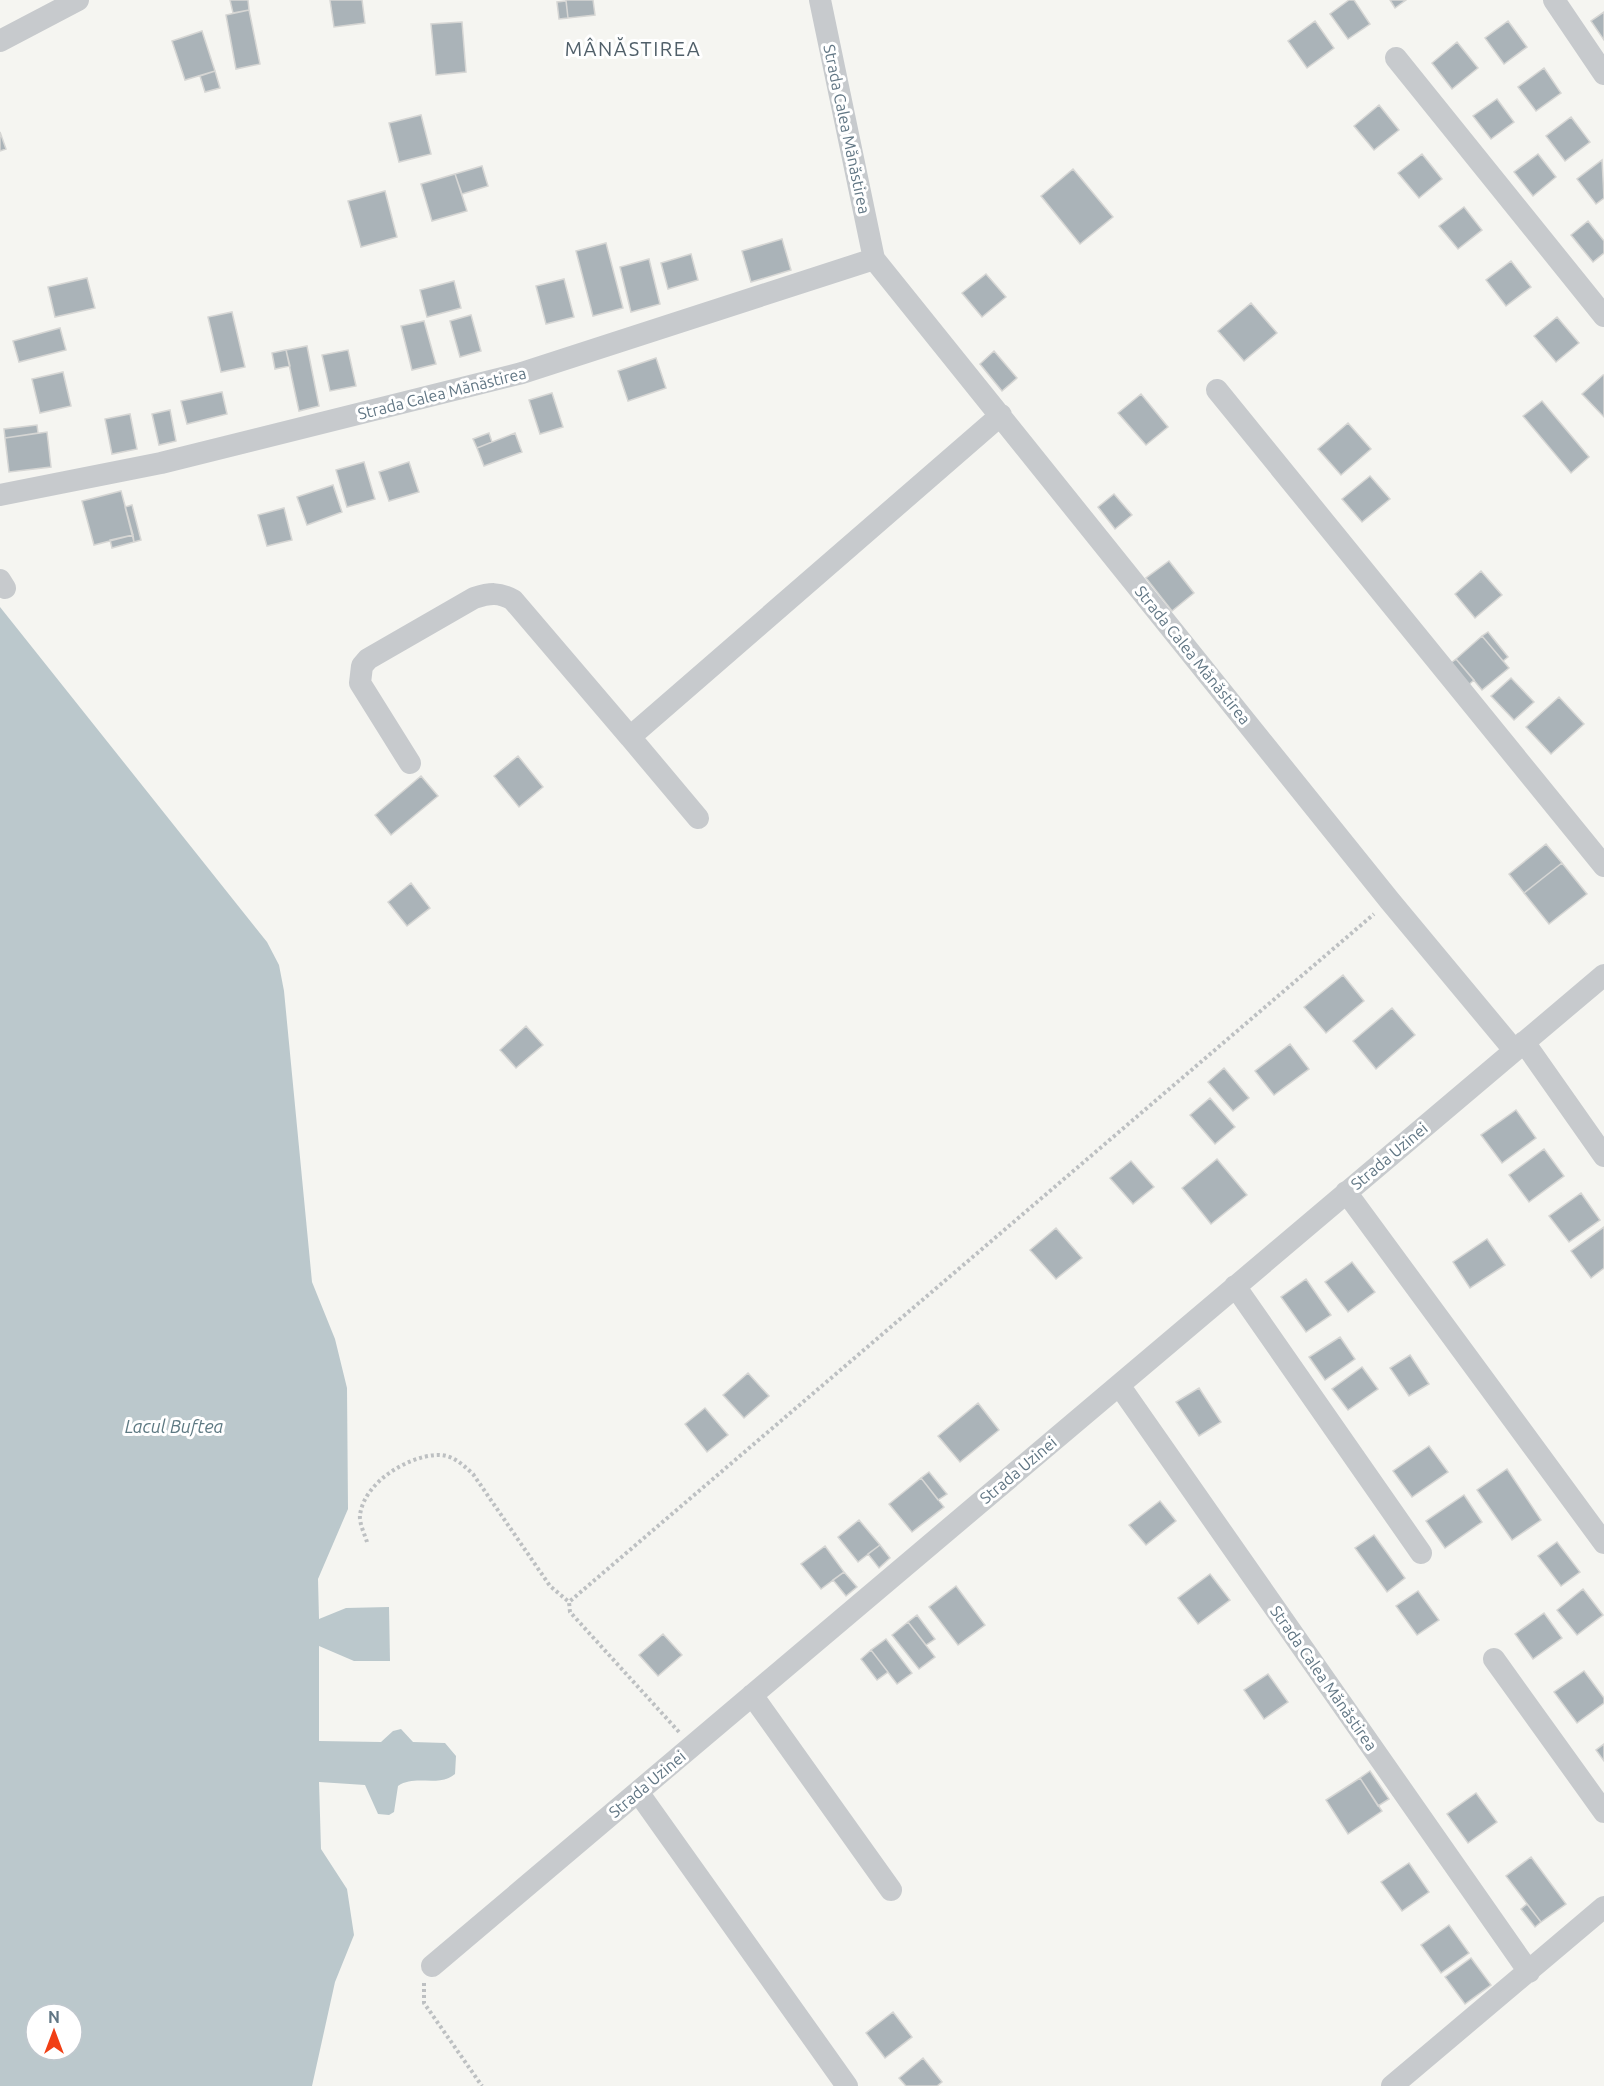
<svg xmlns="http://www.w3.org/2000/svg" width="1604" height="2086" viewBox="0 0 1604 2086" font-family="Ubuntu,sans-serif">
<style>
.water{fill:#bbc8cc;fill-rule:evenodd}
.building{fill:#aab3b8;stroke:#d6d6d4;stroke-width:1.5}
.lines{fill:none;stroke-linecap:round;stroke-linejoin:round}
.path{stroke:#bdc0c2;stroke-width:4;stroke-dasharray:3 3;stroke-linecap:butt}
.minor{stroke:#c7cacd;stroke-width:22}
.labels{text-anchor:middle;dominant-baseline:central;stroke-width:6;stroke-linejoin:round;paint-order:stroke}
.street-label{font-size:16px;fill:#617684;stroke:#fff}
.water-label{font-size:18px;font-style:italic;fill:#5d7982;stroke:#fff}
.quarter-label{font-size:20px;letter-spacing:1.5px;fill:#505f69;stroke:#fff}
</style>
<rect width="100%" height="100%" fill="#f5f5f1"/>
<path class="water" d="M 0,607 L 267,942 L 279,965 L 284,991 L 312,1282 L 335,1339 L 347,1388 L 348,1509 L 318,1579 L 319,1619 L 346,1608 L 389,1607 L 390,1661 L 354,1661 L 319,1646 L 319,1741 L 381,1742 L 393,1731 L 401,1729 L 413,1742 L 445,1743 L 456,1756 L 455,1774 C 438,1788 416,1774 398,1786 L 394,1812 L 389,1815 L 378,1814 L 365,1785 L 319,1782 L 321,1849 L 347,1889 L 354,1935 L 335,1982 L 312,2086 L 0,2086 ZM 36,2014 L 72,2014 L 72,2050 L 36,2050 Z"/>
<path class="building" d="M 230,0 L 248,0 L 249,10 L 233,13 Z
M 330,0 L 362,0 L 365,23 L 334,27 Z
M 566,0 L 593,0 L 595,15 L 568,18 Z
M 1349,0 L 1354,0 L 1370,24 L 1348,39 L 1330,14 Z
M 1390,0 L 1406,0 L 1395,8 Z
M 566,1 L 568,18 L 559,19 L 557,2 Z
M 249,10 L 260,64 L 236,69 L 226,15 Z
M 1604,12 L 1604,40 L 1591,21 Z
M 1315,21 L 1334,48 L 1307,68 L 1288,41 Z
M 1508,21 L 1527,47 L 1504,64 L 1485,38 Z
M 462,22 L 466,72 L 436,75 L 431,24 Z
M 202,31 L 215,71 L 185,80 L 172,41 Z
M 1457,42 L 1478,68 L 1452,89 L 1432,63 Z
M 1544,68 L 1561,93 L 1536,111 L 1518,87 Z
M 215,71 L 220,88 L 205,92 L 200,76 Z
M 1497,99 L 1514,122 L 1491,139 L 1473,116 Z
M 1379,105 L 1399,130 L 1374,150 L 1354,126 Z
M 421,115 L 431,154 L 399,162 L 389,123 Z
M 1571,117 L 1590,142 L 1565,161 L 1546,136 Z
M 0,132 L 6,149 L 0,151 Z
M 1422,154 L 1442,179 L 1419,198 L 1398,173 Z
M 1538,154 L 1556,177 L 1533,196 L 1514,172 Z
M 1602,160 L 1604,198 L 1596,204 L 1577,179 Z
M 482,166 L 488,186 L 462,194 L 455,174 Z
M 1073,169 L 1113,217 L 1080,244 L 1041,196 Z
M 455,174 L 467,211 L 432,221 L 421,184 Z
M 385,191 L 397,237 L 361,247 L 348,201 Z
M 1464,207 L 1482,230 L 1458,249 L 1439,226 Z
M 1588,221 L 1604,241 L 1604,253 L 1593,262 L 1571,235 Z
M 782,239 L 791,270 L 751,282 L 742,251 Z
M 606,243 L 623,308 L 593,316 L 576,251 Z
M 691,254 L 698,280 L 668,289 L 661,263 Z
M 649,259 L 660,304 L 631,312 L 620,267 Z
M 1511,261 L 1531,287 L 1506,306 L 1486,280 Z
M 986,274 L 1006,297 L 982,317 L 962,293 Z
M 87,278 L 95,308 L 55,317 L 48,287 Z
M 564,279 L 574,317 L 546,324 L 536,286 Z
M 454,281 L 461,308 L 427,317 L 420,290 Z
M 1251,303 L 1277,333 L 1244,361 L 1218,331 Z
M 232,312 L 245,367 L 221,372 L 208,317 Z
M 471,315 L 481,351 L 460,357 L 450,321 Z
M 1557,317 L 1579,343 L 1556,362 L 1534,336 Z
M 424,321 L 436,364 L 412,370 L 401,326 Z
M 60,328 L 66,350 L 19,362 L 13,341 Z
M 307,346 L 319,406 L 299,411 L 286,350 Z
M 286,350 L 290,366 L 275,369 L 272,353 Z
M 348,350 L 356,386 L 330,391 L 322,355 Z
M 994,351 L 1017,378 L 1002,391 L 980,364 Z
M 656,358 L 666,388 L 628,401 L 618,371 Z
M 63,372 L 71,406 L 40,413 L 32,379 Z
M 1603,375 L 1604,375 L 1604,417 L 1582,394 Z
M 222,392 L 227,414 L 187,424 L 181,401 Z
M 552,393 L 563,427 L 540,434 L 529,400 Z
M 1141,394 L 1168,427 L 1146,445 L 1118,413 Z
M 1542,401 L 1589,457 L 1571,473 L 1523,416 Z
M 170,410 L 176,441 L 159,445 L 152,414 Z
M 130,414 L 137,449 L 112,454 L 105,419 Z
M 1348,423 L 1371,449 L 1341,475 L 1318,449 Z
M 37,425 L 38,433 L 5,438 L 4,429 Z
M 47,432 L 51,467 L 9,472 L 5,438 Z
M 489,433 L 492,442 L 477,448 L 473,439 Z
M 515,433 L 522,452 L 484,466 L 477,448 Z
M 364,462 L 375,499 L 347,507 L 336,470 Z
M 409,462 L 419,492 L 389,501 L 379,472 Z
M 1370,476 L 1390,499 L 1362,522 L 1342,499 Z
M 333,485 L 342,512 L 307,525 L 297,497 Z
M 121,491 L 133,535 L 94,545 L 82,501 Z
M 1114,494 L 1132,515 L 1115,529 L 1098,507 Z
M 132,505 L 141,540 L 134,542 L 125,507 Z
M 284,508 L 292,540 L 267,546 L 258,515 Z
M 133,535 L 134,542 L 112,548 L 110,540 Z
M 1169,561 L 1194,593 L 1172,611 L 1146,578 Z
M 1481,571 L 1502,595 L 1475,618 L 1455,594 Z
M 1488,632 L 1508,657 L 1503,661 L 1482,636 Z
M 1482,636 L 1509,668 L 1482,690 L 1456,659 Z
M 1456,659 L 1474,680 L 1464,689 L 1446,667 Z
M 1511,678 L 1534,702 L 1514,720 L 1491,696 Z
M 1559,697 L 1584,724 L 1551,754 L 1526,727 Z
M 518,756 L 543,787 L 519,807 L 494,776 Z
M 421,776 L 438,796 L 391,835 L 375,815 Z
M 1546,844 L 1562,863 L 1524,893 L 1509,874 Z
M 1562,863 L 1587,894 L 1549,924 L 1524,893 Z
M 411,883 L 430,908 L 407,926 L 388,902 Z
M 1343,975 L 1364,1001 L 1326,1033 L 1304,1007 Z
M 1392,1008 L 1415,1035 L 1376,1069 L 1353,1041 Z
M 526,1026 L 543,1045 L 516,1068 L 500,1050 Z
M 1290,1044 L 1309,1069 L 1274,1095 L 1255,1071 Z
M 1224,1068 L 1249,1098 L 1233,1111 L 1208,1082 Z
M 1210,1098 L 1235,1127 L 1215,1144 L 1190,1115 Z
M 1516,1110 L 1536,1138 L 1502,1163 L 1481,1135 Z
M 1544,1149 L 1564,1176 L 1529,1202 L 1509,1175 Z
M 1217,1159 L 1247,1195 L 1211,1224 L 1182,1188 Z
M 1131,1161 L 1154,1187 L 1133,1204 L 1110,1178 Z
M 1581,1193 L 1600,1220 L 1569,1242 L 1549,1216 Z
M 1604,1227 L 1604,1268 L 1591,1278 L 1571,1251 Z
M 1056,1228 L 1082,1258 L 1056,1279 L 1030,1250 Z
M 1487,1239 L 1505,1265 L 1470,1288 L 1453,1262 Z
M 1352,1262 L 1375,1292 L 1348,1312 L 1325,1282 Z
M 1306,1279 L 1331,1315 L 1306,1332 L 1281,1297 Z
M 1340,1337 L 1355,1359 L 1325,1380 L 1309,1357 Z
M 1410,1355 L 1429,1384 L 1409,1396 L 1390,1368 Z
M 1362,1367 L 1378,1389 L 1348,1410 L 1332,1389 Z
M 748,1373 L 769,1396 L 744,1418 L 723,1395 Z
M 1199,1388 L 1221,1422 L 1199,1436 L 1176,1402 Z
M 978,1403 L 999,1430 L 960,1462 L 938,1436 Z
M 705,1408 L 728,1435 L 707,1452 L 685,1424 Z
M 1429,1446 L 1448,1472 L 1412,1497 L 1393,1471 Z
M 1507,1469 L 1541,1520 L 1512,1540 L 1477,1490 Z
M 929,1472 L 947,1494 L 938,1500 L 921,1478 Z
M 921,1478 L 944,1507 L 912,1532 L 889,1504 Z
M 1464,1495 L 1482,1522 L 1445,1548 L 1426,1521 Z
M 1160,1501 L 1176,1521 L 1146,1545 L 1129,1525 Z
M 859,1520 L 880,1545 L 858,1562 L 838,1537 Z
M 1374,1535 L 1405,1578 L 1387,1592 L 1355,1548 Z
M 1557,1542 L 1580,1572 L 1561,1586 L 1538,1556 Z
M 880,1545 L 890,1558 L 879,1568 L 868,1554 Z
M 825,1546 L 844,1572 L 821,1589 L 801,1564 Z
M 844,1572 L 857,1587 L 846,1596 L 833,1580 Z
M 1210,1574 L 1230,1600 L 1198,1624 L 1178,1598 Z
M 956,1586 L 985,1625 L 958,1645 L 929,1607 Z
M 1583,1589 L 1603,1615 L 1577,1635 L 1557,1610 Z
M 1418,1591 L 1439,1620 L 1417,1635 L 1396,1606 Z
M 1544,1613 L 1562,1638 L 1533,1659 L 1515,1634 Z
M 917,1615 L 935,1639 L 926,1645 L 908,1622 Z
M 908,1622 L 935,1657 L 919,1669 L 892,1635 Z
M 663,1634 L 682,1655 L 658,1676 L 639,1655 Z
M 886,1639 L 912,1673 L 897,1684 L 871,1650 Z
M 871,1650 L 888,1672 L 877,1680 L 861,1659 Z
M 1584,1671 L 1604,1698 L 1604,1703 L 1577,1723 L 1554,1692 Z
M 1268,1674 L 1288,1702 L 1264,1719 L 1244,1690 Z
M 1604,1744 L 1604,1761 L 1596,1750 Z
M 1370,1771 L 1389,1799 L 1378,1806 L 1360,1778 Z
M 1360,1778 L 1382,1811 L 1348,1834 L 1326,1800 Z
M 1476,1793 L 1497,1822 L 1468,1843 L 1447,1814 Z
M 1531,1857 L 1566,1904 L 1541,1922 L 1506,1876 Z
M 1409,1863 L 1429,1892 L 1402,1911 L 1381,1882 Z
M 1527,1904 L 1541,1922 L 1535,1927 L 1521,1909 Z
M 1449,1925 L 1469,1953 L 1441,1973 L 1421,1945 Z
M 1471,1958 L 1491,1985 L 1465,2004 L 1445,1977 Z
M 893,2012 L 912,2037 L 885,2058 L 866,2033 Z
M 923,2058 L 942,2082 L 937,2086 L 906,2086 L 899,2078 Z"/>
<g class="lines">
<path class="path" d="M 367,1542 C 365,1535 359,1523 360,1515 C 364,1483 406,1457 436,1455 C 452,1454 462,1464 473,1474 L 550,1586 L 569,1602
M 679,1732 L 570,1612 L 569,1602 L 1374,914
M 424,1983 L 424,2003 L 482,2086"/>
<path class="minor" d="M 820,0 L 874,259 L 1390,901 L 1514,1050
M 1554,0 L 1604,74
M 0,41 L 78,0
M 1396,58 L 1604,316
M 1217,390 L 1604,866
M 0,495 L 161,463 L 522,373 L 874,259
M 0,580 L 5,588
M 630,737 L 698,818
M 410,763 L 360,683 L 362,666 L 368,659 L 474,598 C 490,593 499,592 513,600 L 630,737 L 1001,415
M 1524,1042 L 1604,1156
M 1346,1192 L 1604,1543
M 1235,1286 L 1421,1553
M 1119,1385 L 1529,1972
M 1494,1659 L 1604,1812
M 752,1695 L 891,1890
M 638,1792 L 847,2086
M 432,1966 L 1604,975
M 1392,2086 L 1604,1907"/>
</g>
<g class="labels">
<g class="street-label">
<text transform="translate(847 129) rotate(78)">Strada Calea Mănăstirea</text>
<text transform="translate(442 393) rotate(-14)">Strada Calea Mănăstirea</text>
<text transform="translate(1193 655) rotate(51)">Strada Calea Mănăstirea</text>
<text transform="translate(1389 1156) rotate(-40)">Strada Uzinei</text>
<text transform="translate(1018 1470) rotate(-40)">Strada Uzinei</text>
<text transform="translate(1324 1678) rotate(55)">Strada Calea Mănăstirea</text>
<text transform="translate(647 1784) rotate(-40)">Strada Uzinei</text>
</g>
<g class="water-label">
<text x="174" y="1426">Lacul Buftea</text>
</g>
<g class="quarter-label">
<text x="633" y="48">MÂNĂSTIREA</text>
</g>
</g>
<g transform="translate(54 2032)"><circle r="28" fill="#ffffff" stroke="#c0c8ce" stroke-width="1.5"/>
<path d="M0-4.5L10 22L0 15L-10 22Z" fill="#f13f15"/>
<text y="-9" font-size="16" font-weight="bold" text-anchor="middle" fill="#617684">N</text>
</g>
</svg>
